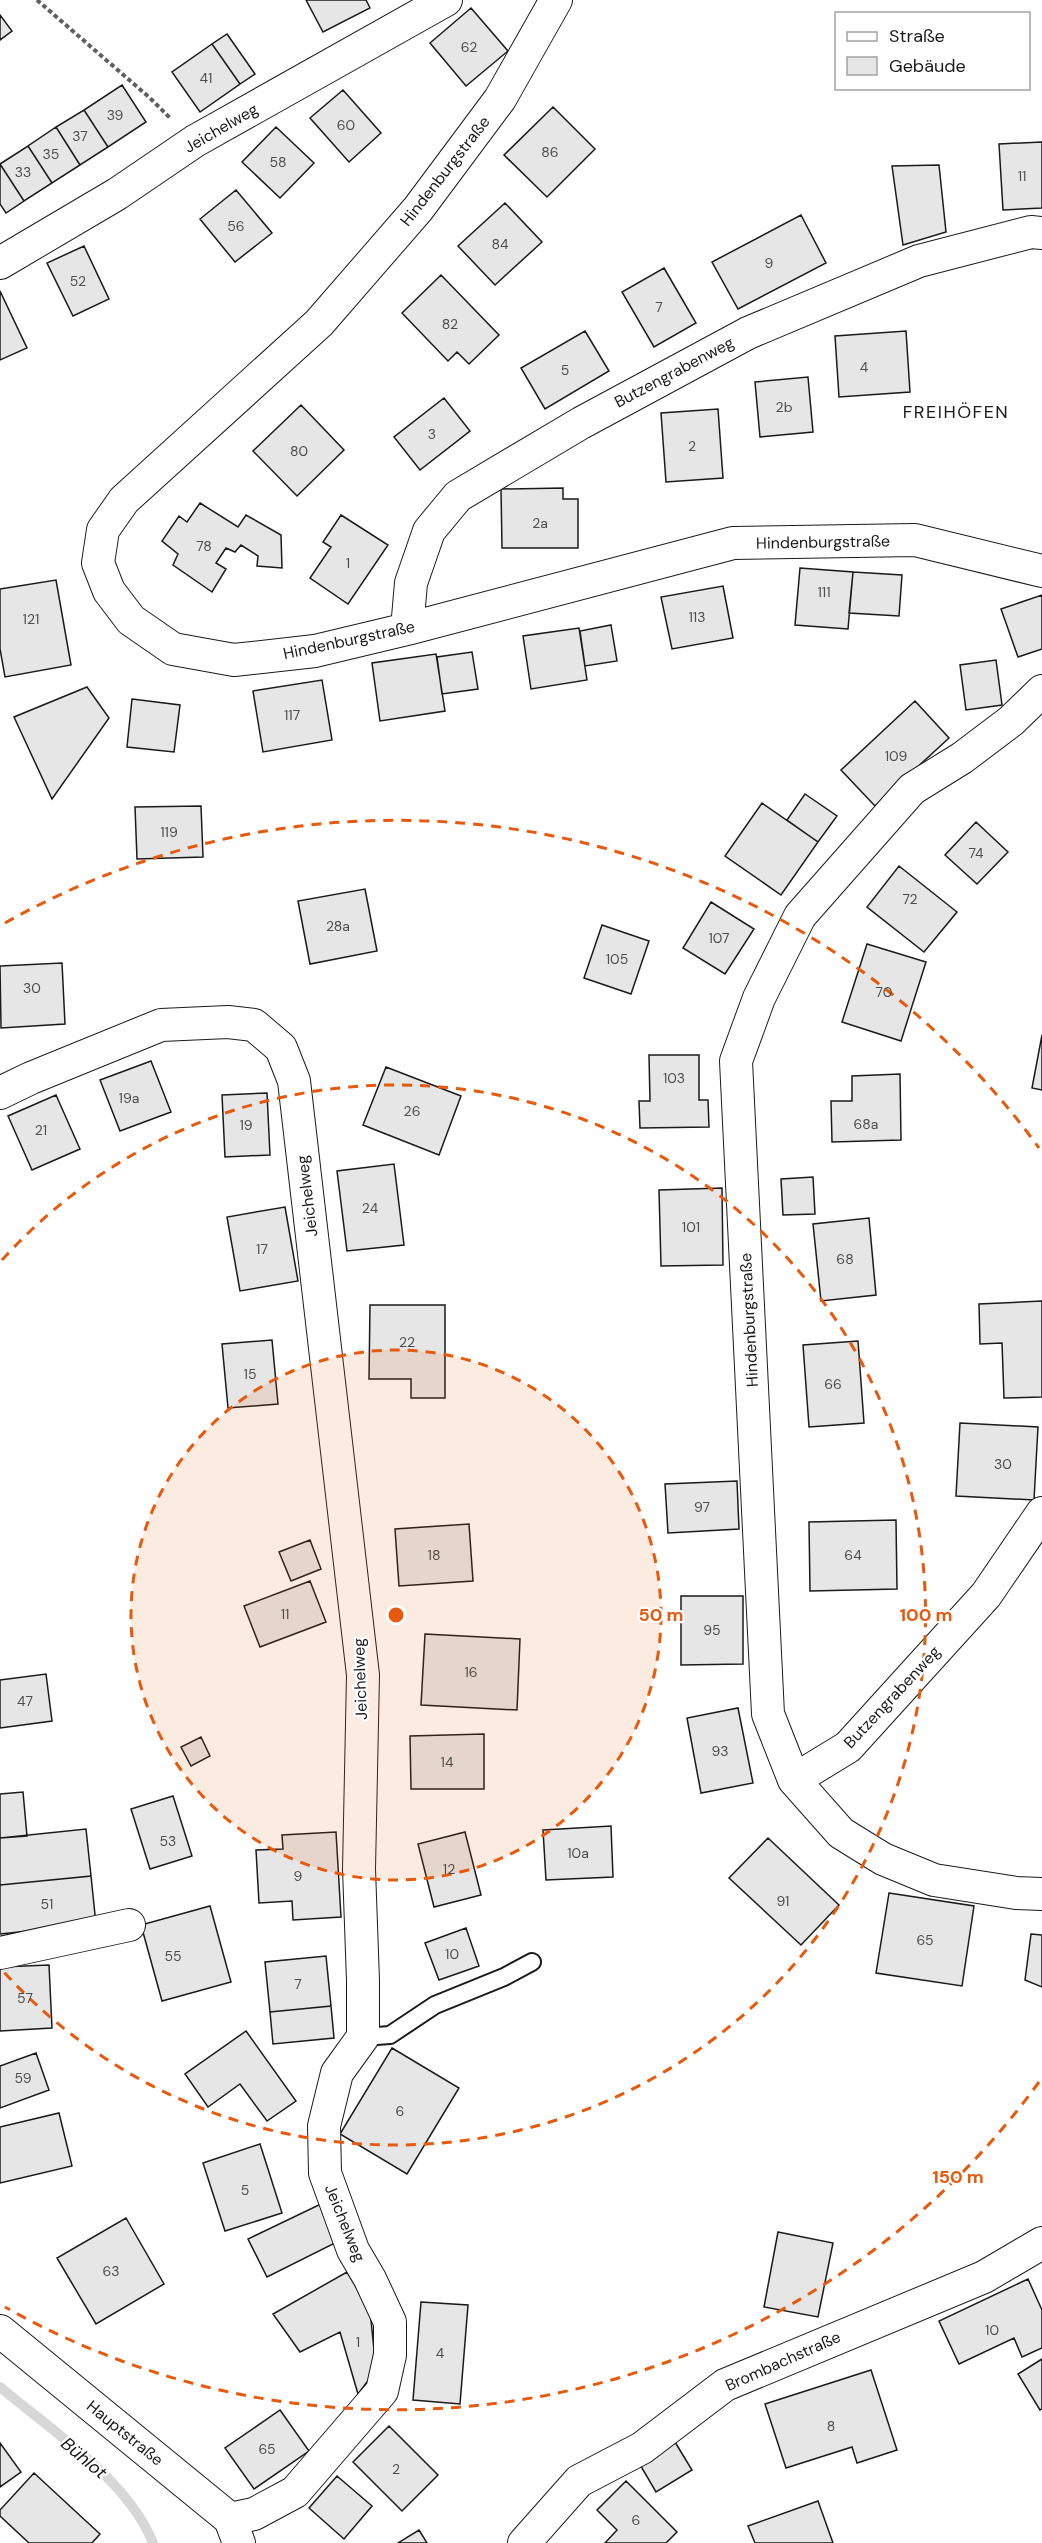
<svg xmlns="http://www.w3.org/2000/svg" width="1042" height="2543" viewBox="0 0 1042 2543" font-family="'DM Sans',sans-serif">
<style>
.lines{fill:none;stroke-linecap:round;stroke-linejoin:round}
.stream{stroke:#d7d7d7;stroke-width:10}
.building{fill:#e6e6e6;stroke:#1a1a1a;stroke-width:1.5}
.lane-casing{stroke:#1a1a1a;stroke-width:20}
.street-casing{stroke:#1a1a1a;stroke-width:34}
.path{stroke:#5f5f5f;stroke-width:4;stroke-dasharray:4.5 3;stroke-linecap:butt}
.lane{stroke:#fff;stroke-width:16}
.street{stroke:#fff;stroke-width:32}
.ring{fill:none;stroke:#e8590c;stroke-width:3;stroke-dasharray:10 8}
.labels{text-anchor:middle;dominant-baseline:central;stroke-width:4.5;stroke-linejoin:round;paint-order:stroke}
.number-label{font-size:14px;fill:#4d4d4d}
.street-label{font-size:16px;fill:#1a1a1a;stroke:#fff}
.neighbourhood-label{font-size:18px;letter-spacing:1.5px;fill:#1a1a1a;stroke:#fff}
.water-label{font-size:18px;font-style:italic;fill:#1a1a1a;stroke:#fff}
.centre{fill:#e8590c;stroke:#fff;stroke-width:3}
.ring-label{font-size:18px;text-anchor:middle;font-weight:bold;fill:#e8590c;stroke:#fff;stroke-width:4.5;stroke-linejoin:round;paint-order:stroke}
</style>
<rect width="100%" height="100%" fill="#fff"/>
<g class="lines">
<path class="stream" d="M 0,2387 C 51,2430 128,2480 153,2543"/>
</g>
<path class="building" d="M 306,0 L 366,0 L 370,8 L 323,32 Z
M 471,8 L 508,51 L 466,86 L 430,43 Z
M 0,15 L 12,31 L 0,40 Z
M 227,34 L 255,74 L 240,84 L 212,44 Z
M 212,44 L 240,84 L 200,112 L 172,72 Z
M 122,85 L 146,122 L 108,147 L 84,110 Z
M 343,90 L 381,133 L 349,162 L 310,118 Z
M 553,107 L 595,149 L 547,197 L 504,155 Z
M 84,110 L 108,147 L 80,165 L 56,127 Z
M 56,127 L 80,165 L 52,183 L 28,146 Z
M 276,127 L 314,163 L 280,198 L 242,162 Z
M 1042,142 L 1042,208 L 1003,210 L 999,144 Z
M 28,146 L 52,183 L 24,201 L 0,164 Z
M 0,164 L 24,201 L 6,213 L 0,204 Z
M 939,165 L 946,232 L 903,245 L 892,166 Z
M 236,190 L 272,233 L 235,262 L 200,219 Z
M 505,203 L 542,242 L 495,285 L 458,246 Z
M 801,215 L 826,263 L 738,309 L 712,262 Z
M 84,246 L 109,299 L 73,316 L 47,263 Z
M 664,268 L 696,323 L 654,347 L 622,292 Z
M 441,275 L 499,335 L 469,364 L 457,352 L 448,361 L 402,313 Z
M 0,291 L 27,348 L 0,360 Z
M 585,331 L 609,371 L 545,409 L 521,368 Z
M 906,331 L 910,392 L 839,397 L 835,336 Z
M 808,377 L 813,432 L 760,437 L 755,382 Z
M 444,398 L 470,431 L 420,470 L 394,437 Z
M 301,405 L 344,450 L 297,496 L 253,451 Z
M 718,409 L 723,478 L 666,482 L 661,413 Z
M 563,488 L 563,499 L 578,499 L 578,548 L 502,548 L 501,489 Z
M 200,503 L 238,527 L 246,515 L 281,535 L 282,568 L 257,566 L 258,556 L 241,545 L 235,552 L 226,548 L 216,563 L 226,569 L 212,592 L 173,565 L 178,554 L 162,541 L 179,516 L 187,522 Z
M 341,515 L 388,545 L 348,604 L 310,578 L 331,547 L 323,542 Z
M 800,568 L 853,572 L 848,629 L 795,625 Z
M 853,572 L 902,575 L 899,616 L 849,613 Z
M 56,580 L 71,665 L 5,677 L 0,649 L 0,589 Z
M 723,586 L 733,638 L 672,649 L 661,597 Z
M 1042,595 L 1042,649 L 1018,657 L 1001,609 Z
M 611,625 L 617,661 L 585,666 L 580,631 Z
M 579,628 L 587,680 L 531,689 L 523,636 Z
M 472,652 L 478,689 L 442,694 L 437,657 Z
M 436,654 L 445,711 L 380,721 L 372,663 Z
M 996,660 L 1002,705 L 966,710 L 960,665 Z
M 322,680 L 332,740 L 263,752 L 253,691 Z
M 87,687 L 109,718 L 52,799 L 14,717 Z
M 132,699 L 180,705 L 174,752 L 127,747 Z
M 915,701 L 949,738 L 875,806 L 841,770 Z
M 805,794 L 837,816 L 818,842 L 787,820 Z
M 762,803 L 818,842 L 781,895 L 725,856 Z
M 201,806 L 203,857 L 137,859 L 135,807 Z
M 976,822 L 1008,852 L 977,884 L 945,855 Z
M 899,866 L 957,912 L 924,952 L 867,907 Z
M 365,889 L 377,951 L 310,964 L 298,901 Z
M 711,902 L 754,929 L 725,974 L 683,948 Z
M 602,925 L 649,941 L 631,994 L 584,978 Z
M 867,944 L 926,962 L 901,1041 L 842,1022 Z
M 62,963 L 65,1024 L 1,1028 L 0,966 Z
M 1042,1035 L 1042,1090 L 1032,1088 Z
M 649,1055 L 699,1055 L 699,1100 L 708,1100 L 709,1127 L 640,1128 L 639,1101 L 650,1101 Z
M 151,1061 L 171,1112 L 120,1131 L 100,1080 Z
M 386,1067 L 461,1096 L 439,1155 L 363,1125 Z
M 900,1074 L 901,1140 L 832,1142 L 831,1101 L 852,1101 L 852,1076 Z
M 267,1093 L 270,1155 L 225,1157 L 222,1095 Z
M 56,1095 L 80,1149 L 32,1170 L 8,1116 Z
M 394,1164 L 404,1245 L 347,1251 L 337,1171 Z
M 813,1177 L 815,1214 L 783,1215 L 781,1179 Z
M 722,1188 L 723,1265 L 661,1266 L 659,1190 Z
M 285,1207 L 298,1281 L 240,1291 L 227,1217 Z
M 869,1218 L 876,1295 L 821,1301 L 813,1224 Z
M 1042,1301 L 1042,1397 L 1004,1398 L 1002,1343 L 980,1344 L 979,1304 Z
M 370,1305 L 445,1305 L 445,1398 L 411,1398 L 411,1379 L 369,1379 Z
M 272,1340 L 278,1404 L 228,1408 L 222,1344 Z
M 858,1341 L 864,1423 L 809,1427 L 803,1345 Z
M 960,1423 L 1038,1427 L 1034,1500 L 956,1496 Z
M 737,1481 L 739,1529 L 668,1533 L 665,1484 Z
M 896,1520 L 897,1589 L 810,1591 L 809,1522 Z
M 469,1524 L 473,1581 L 399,1586 L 395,1529 Z
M 310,1540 L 321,1569 L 291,1581 L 279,1552 Z
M 310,1581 L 326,1622 L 260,1647 L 244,1606 Z
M 681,1596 L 743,1596 L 743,1664 L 681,1665 Z
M 425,1634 L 520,1639 L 517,1710 L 421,1705 Z
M 46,1674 L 52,1721 L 0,1728 L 0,1680 Z
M 738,1708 L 753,1783 L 701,1793 L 687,1718 Z
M 484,1734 L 484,1789 L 411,1789 L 410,1736 Z
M 201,1737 L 210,1756 L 191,1766 L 181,1747 Z
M 23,1792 L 27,1836 L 0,1838 L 0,1794 Z
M 173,1796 L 192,1856 L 150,1869 L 131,1809 Z
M 611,1826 L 613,1877 L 546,1880 L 543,1830 Z
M 86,1829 L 91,1876 L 0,1885 L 0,1838 Z
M 336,1832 L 341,1917 L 293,1920 L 292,1901 L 259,1903 L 256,1850 L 283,1849 L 282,1835 Z
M 465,1832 L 481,1895 L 434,1907 L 418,1844 Z
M 768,1838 L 839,1905 L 801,1945 L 729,1878 Z
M 91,1876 L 96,1924 L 0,1934 L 0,1885 Z
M 889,1893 L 974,1906 L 962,1986 L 876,1973 Z
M 210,1906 L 231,1982 L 162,2001 L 141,1925 Z
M 466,1928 L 479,1966 L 439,1980 L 425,1943 Z
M 1031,1934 L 1042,1935 L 1042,1987 L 1025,1980 Z
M 326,1956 L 331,2006 L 270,2012 L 265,1962 Z
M 49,1965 L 52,2028 L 0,2031 L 0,1967 Z
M 331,2006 L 334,2038 L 273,2044 L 270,2012 Z
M 246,2031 L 296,2101 L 267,2121 L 240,2084 L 208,2107 L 185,2074 Z
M 392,2048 L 459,2088 L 407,2174 L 340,2134 Z
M 36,2053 L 49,2090 L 0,2108 L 0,2066 Z
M 59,2113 L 72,2166 L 0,2183 L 0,2127 Z
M 260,2144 L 282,2213 L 225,2231 L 203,2163 Z
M 325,2202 L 343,2239 L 267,2277 L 248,2239 Z
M 126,2218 L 164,2284 L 96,2324 L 57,2258 Z
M 778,2232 L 833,2243 L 818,2317 L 764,2307 Z
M 347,2272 L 370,2310 L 376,2370 L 358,2394 L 340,2332 L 300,2352 L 273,2314 Z
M 1028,2279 L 1042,2310 L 1042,2348 L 1022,2357 L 1014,2338 L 959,2364 L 939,2321 Z
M 421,2302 L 468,2305 L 460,2404 L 413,2400 Z
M 1042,2359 L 1042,2409 L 1040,2410 L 1018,2374 Z
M 871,2370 L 897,2450 L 857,2463 L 852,2447 L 786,2468 L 765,2404 Z
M 280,2410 L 309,2451 L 254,2489 L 225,2448 Z
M 389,2426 L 438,2475 L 402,2511 L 353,2462 Z
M 675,2442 L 692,2470 L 656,2492 L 639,2463 Z
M 0,2443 L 21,2472 L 0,2487 Z
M 34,2473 L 100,2534 L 92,2543 L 29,2543 L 0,2516 L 0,2510 Z
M 337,2476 L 372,2506 L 344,2539 L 309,2508 Z
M 626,2481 L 677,2532 L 666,2543 L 605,2543 L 617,2530 L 597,2510 Z
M 818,2501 L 833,2543 L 755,2543 L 748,2526 Z
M 419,2530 L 427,2543 L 398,2543 Z"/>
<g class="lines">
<g class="lane-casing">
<path id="lane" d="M 363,2037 L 390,2035 L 435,2005 L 504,1977 L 532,1962"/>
</g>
<g class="street-casing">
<path id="street" d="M 556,0 L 500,99 L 418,209 L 319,323 L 124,500 L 103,530 L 98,563 L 109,591 L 131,620 L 173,649 L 234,660 L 315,651 L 407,629 L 733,543 L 915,540 L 1042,571
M 0,263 L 117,194 L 195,141 L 446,0
M 407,629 L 411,583 L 429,531 L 458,496 L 581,423 L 748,333 L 919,261 L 1031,232 L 1042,233
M 1042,691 L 1011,721 L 962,758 L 912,789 L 800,916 L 759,998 L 736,1061 L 768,1714 L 794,1780 L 841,1833 L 883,1859 L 934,1880 L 1016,1893 L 1042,1894
M 0,1093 L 31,1078 L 161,1025 L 228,1022 L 254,1025 L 281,1048 L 294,1081 L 363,1675 L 359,1869 L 363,1981 L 363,2037 L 337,2073 L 324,2126 L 325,2173 L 353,2250 L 370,2279 L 390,2322 L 390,2355 L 382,2391 L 295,2492 L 254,2514 L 230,2519
M 794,1780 L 848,1747 L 986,1595 L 1042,1513
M 0,1953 L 129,1925
M 0,2331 L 230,2519 L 239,2543
M 524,2543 L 579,2481 L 642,2448 L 725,2385 L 984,2277 L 1042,2243"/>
</g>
<path class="path" d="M 37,0 L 150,98 L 170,118"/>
<use href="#lane" class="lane"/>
<use href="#street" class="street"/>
</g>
<circle cx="396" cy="1615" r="265" fill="#e8590c" fill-opacity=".12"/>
<g class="ring">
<circle cx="396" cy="1615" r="265"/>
<path d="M2 1260A530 530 0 1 1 2 1970"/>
<path d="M1039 2082A795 795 0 0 1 5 2307M5 923A795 795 0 0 1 1039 1148"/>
</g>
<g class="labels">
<g class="number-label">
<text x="469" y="47">62</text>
<text x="206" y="78">41</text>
<text x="115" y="115">39</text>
<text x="346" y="125">60</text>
<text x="80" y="136">37</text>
<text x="550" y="152">86</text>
<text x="51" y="154">35</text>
<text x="278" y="162">58</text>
<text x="23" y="172">33</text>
<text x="1022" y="176">11</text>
<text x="236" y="226">56</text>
<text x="500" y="244">84</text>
<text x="769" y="263">9</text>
<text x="78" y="281">52</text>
<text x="659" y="307">7</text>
<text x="450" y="324">82</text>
<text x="864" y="367">4</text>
<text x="565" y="370">5</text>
<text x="784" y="407">2b</text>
<text x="432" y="434">3</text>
<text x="692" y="446">2</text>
<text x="299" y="451">80</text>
<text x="540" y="523">2a</text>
<text x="204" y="546">78</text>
<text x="348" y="563">1</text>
<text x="824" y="592">111</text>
<text x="697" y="617">113</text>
<text x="31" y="619">121</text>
<text x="292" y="715">117</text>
<text x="896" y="756">109</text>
<text x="169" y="832">119</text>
<text x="976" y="853">74</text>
<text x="910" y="899">72</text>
<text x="338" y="926">28a</text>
<text x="719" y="938">107</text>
<text x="617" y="959">105</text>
<text x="32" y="988">30</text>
<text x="884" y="992">70</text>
<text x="674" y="1078">103</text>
<text x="129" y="1098">19a</text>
<text x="412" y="1111">26</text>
<text x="866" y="1124">68a</text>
<text x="246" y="1125">19</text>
<text x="41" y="1130">21</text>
<text x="370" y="1208">24</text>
<text x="691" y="1227">101</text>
<text x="262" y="1249">17</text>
<text x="845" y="1259">68</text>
<text x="407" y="1342">22</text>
<text x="250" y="1374">15</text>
<text x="833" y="1384">66</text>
<text x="1003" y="1464">30</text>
<text x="702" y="1507">97</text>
<text x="434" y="1555">18</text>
<text x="853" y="1555">64</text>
<text x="285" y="1614">11</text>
<text x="712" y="1630">95</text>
<text x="471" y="1672">16</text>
<text x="25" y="1701">47</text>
<text x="720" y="1751">93</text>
<text x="447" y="1762">14</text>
<text x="168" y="1841">53</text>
<text x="578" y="1853">10a</text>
<text x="449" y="1869">12</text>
<text x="298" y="1876">9</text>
<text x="783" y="1901">91</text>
<text x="47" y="1904">51</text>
<text x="925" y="1940">65</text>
<text x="452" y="1954">10</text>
<text x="173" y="1956">55</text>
<text x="298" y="1984">7</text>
<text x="25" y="1998">57</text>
<text x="23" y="2078">59</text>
<text x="400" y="2111">6</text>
<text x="245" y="2190">5</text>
<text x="111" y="2271">63</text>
<text x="992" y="2330">10</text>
<text x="358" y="2342">1</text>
<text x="440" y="2353">4</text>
<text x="831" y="2426">8</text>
<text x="267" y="2449">65</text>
<text x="396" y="2469">2</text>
<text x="636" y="2520">6</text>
</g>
<g class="street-label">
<text transform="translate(221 128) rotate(-30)">Jeichelweg</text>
<text transform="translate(445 171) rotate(-52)">Hindenburgstraße</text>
<text transform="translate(674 372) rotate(-28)">Butzengrabenweg</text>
<text transform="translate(823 542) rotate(-1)">Hindenburgstraße</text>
<text transform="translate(349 640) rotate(-12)">Hindenburgstraße</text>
<text transform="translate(307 1196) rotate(-97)">Jeichelweg</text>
<text transform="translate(749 1320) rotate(-93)">Hindenburgstraße</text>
<text transform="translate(360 1679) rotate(-92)">Jeichelweg</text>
<text transform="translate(892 1697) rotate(-47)">Butzengrabenweg</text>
<text transform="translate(345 2223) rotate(68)">Jeichelweg</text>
<text transform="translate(783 2361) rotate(-24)">Brombachstraße</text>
<text transform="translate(125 2433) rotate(39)">Hauptstraße</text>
</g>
<g class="neighbourhood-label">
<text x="956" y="412">FREIHÖFEN</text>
</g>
<g class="water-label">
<text transform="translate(84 2458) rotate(40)">Bühlot</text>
</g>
</g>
<circle cx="396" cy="1615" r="9" class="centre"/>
<g class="ring-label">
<text x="661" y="1621">50 m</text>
<text x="926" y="1621">100 m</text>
<text x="958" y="2183">150 m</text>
</g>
<rect x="835" y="12" width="195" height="78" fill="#ffffff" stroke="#a3a3a3" stroke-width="1.5"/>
<rect x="847" y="32" width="30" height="9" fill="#ffffff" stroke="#a3a3a3" stroke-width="1.5"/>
<text x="889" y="42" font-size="18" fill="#1a1a1a">Straße</text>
<rect x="847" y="57" width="30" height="18" fill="#e6e6e6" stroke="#a3a3a3" stroke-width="1.5"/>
<text x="889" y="72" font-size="18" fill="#1a1a1a">Gebäude</text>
</svg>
